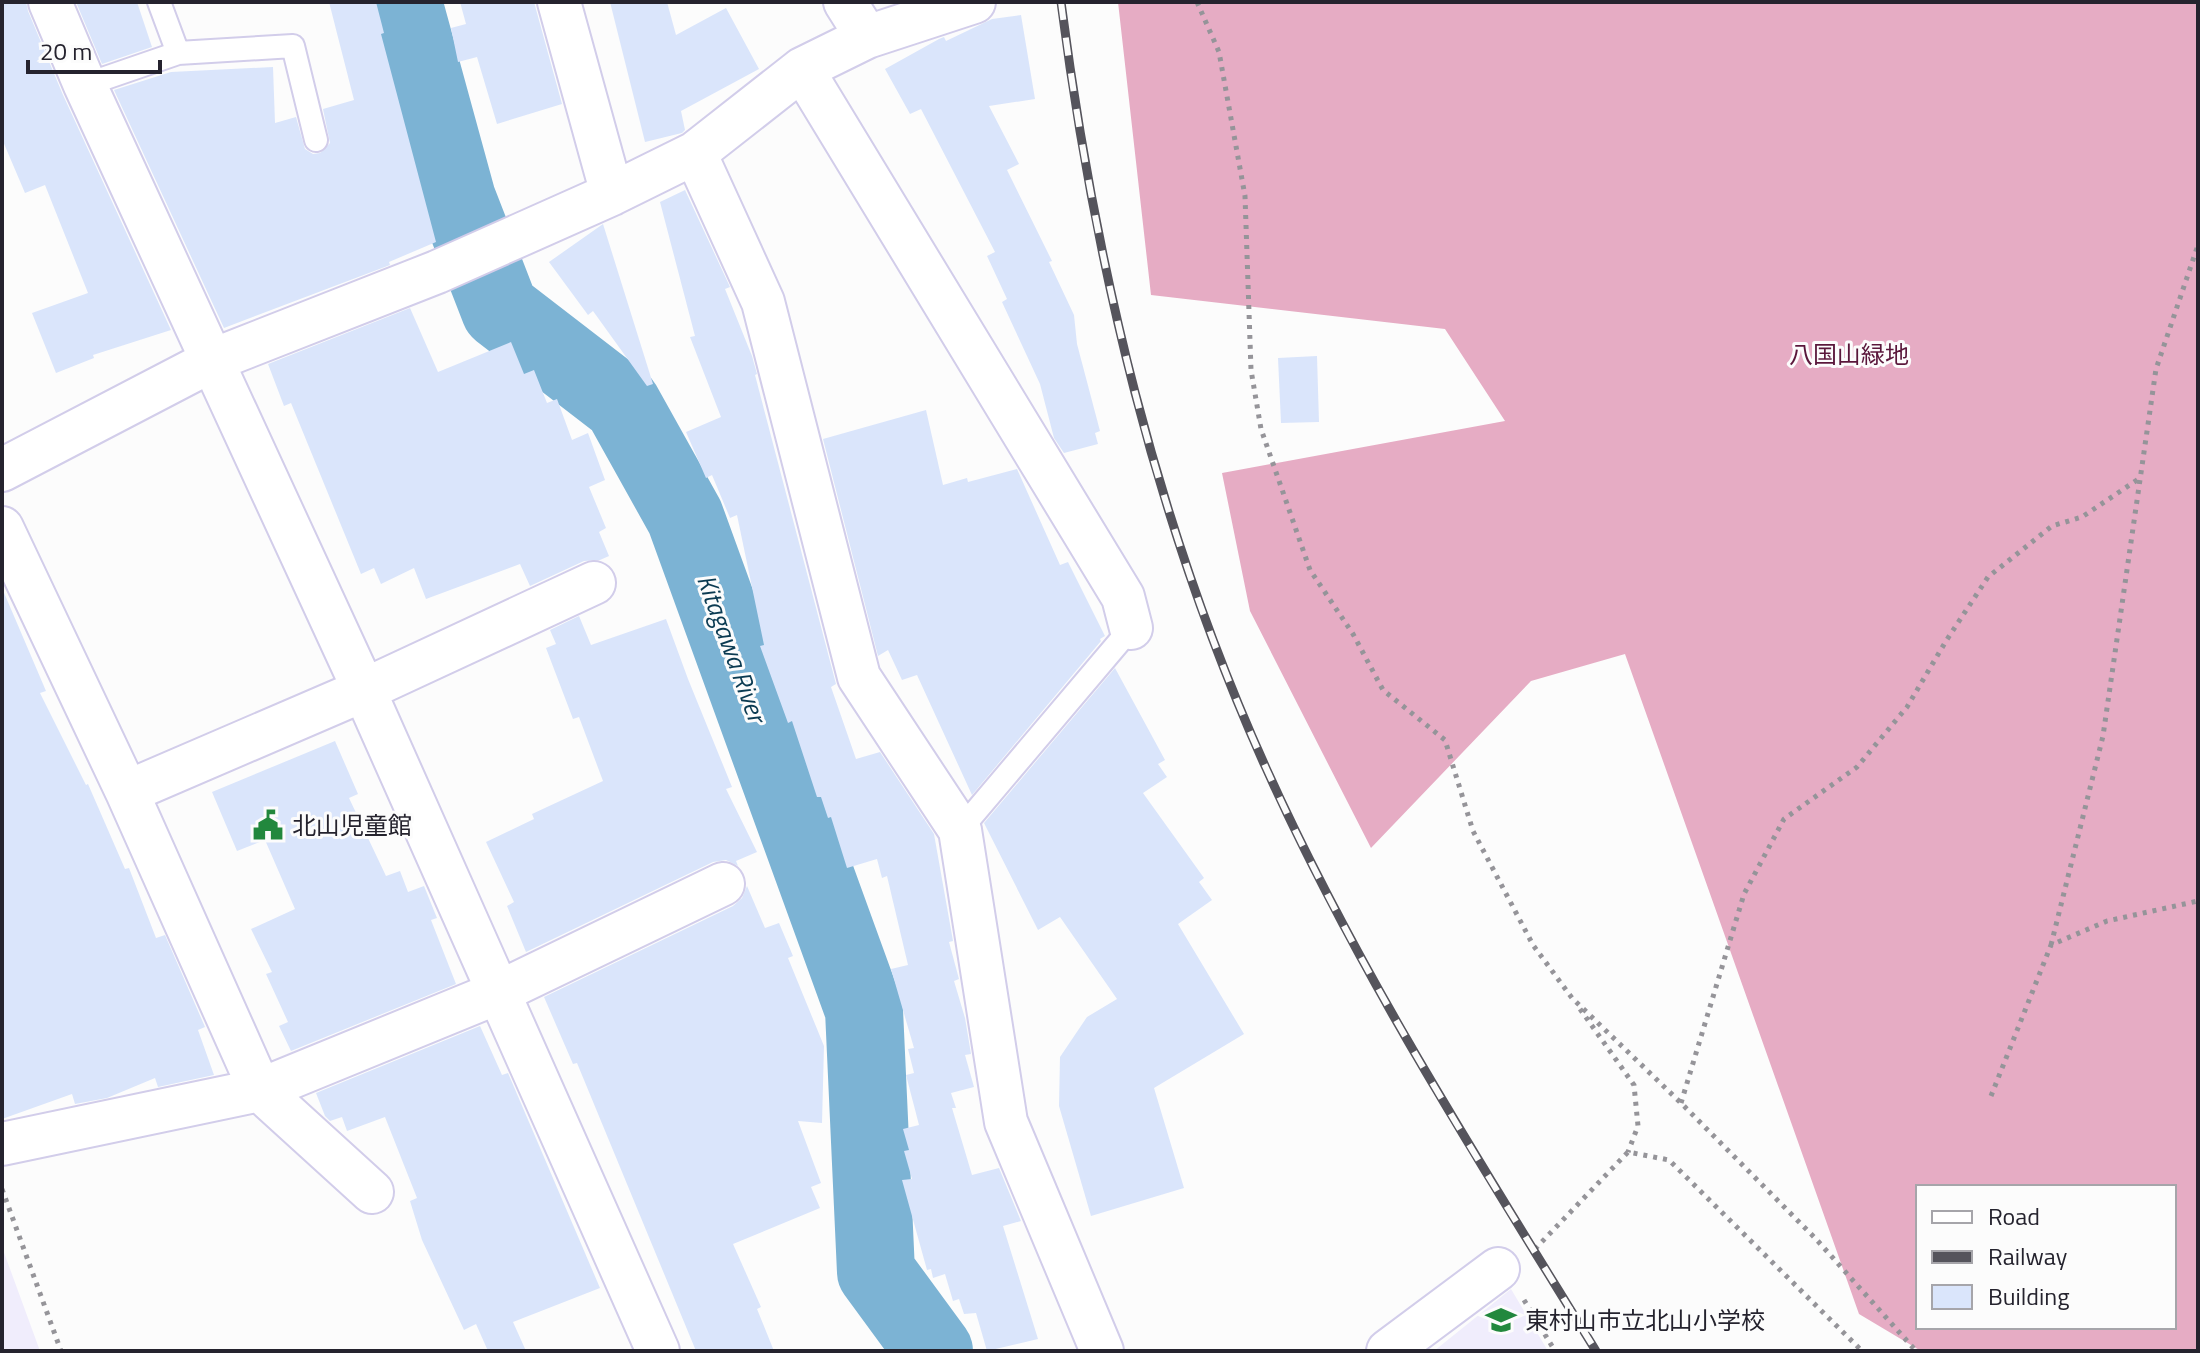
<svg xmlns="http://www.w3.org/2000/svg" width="2200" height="1353" viewBox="0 0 2200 1353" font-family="'Titillium Web','Noto Sans JP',sans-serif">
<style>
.built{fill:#f0edfc}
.forest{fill:#e6acc4;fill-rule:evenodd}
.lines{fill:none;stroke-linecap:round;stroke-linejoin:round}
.river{stroke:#7cb3d4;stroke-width:78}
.building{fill:#dae5fb}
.lane-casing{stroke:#d2cdea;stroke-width:26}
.street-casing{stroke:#d2cdea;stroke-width:46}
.path{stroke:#959499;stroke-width:5;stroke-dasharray:4 6;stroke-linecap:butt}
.lane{stroke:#fff;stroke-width:22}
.street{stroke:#fff;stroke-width:42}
.rail-casing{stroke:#55545c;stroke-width:9}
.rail{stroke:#fcfcfc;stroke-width:6;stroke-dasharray:18;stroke-linecap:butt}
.labels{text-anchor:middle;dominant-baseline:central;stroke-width:6;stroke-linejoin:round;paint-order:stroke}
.park-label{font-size:24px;fill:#5a173b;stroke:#fcfcfc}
.poi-label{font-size:24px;fill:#25232e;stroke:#fcfcfc;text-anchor:start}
.water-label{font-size:26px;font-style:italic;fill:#0b3b52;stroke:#fcfcfc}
</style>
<rect width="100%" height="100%" fill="#fcfcfc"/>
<path class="built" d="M 2,1247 L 40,1351 L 2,1351 Z
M 1511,1289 L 1548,1351 L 1434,1351 Z"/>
<path class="forest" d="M 1118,2 L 2198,2 L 2198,1351 L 1921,1351 L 1859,1314 L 1625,654 L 1531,681 L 1371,848 L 1250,611 L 1222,473 L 1505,421 L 1445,329 L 1151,295 ZM 1918,1187 L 2174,1187 L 2174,1327 L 1918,1327 Z"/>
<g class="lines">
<path class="river" d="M 403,2 L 457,199 L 500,310 L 622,404 L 685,517 L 864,1010 L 876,1272 L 934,1351"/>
</g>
<path class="building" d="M 2,2 L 26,2 L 28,11 L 63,95 L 171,330 L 93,355 L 94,358 L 56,373 L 32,313 L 88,293 L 45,185 L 25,193 L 2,139 Z
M 76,2 L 137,2 L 152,47 L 102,64 Z
M 329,2 L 376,2 L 384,33 L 381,34 L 436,242 L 389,262 L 390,265 L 224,328 L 114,90 L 171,72 L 273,67 L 275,123 L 296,117 L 305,149 L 313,154 L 320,153 L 330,143 L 323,109 L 354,100 Z
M 460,2 L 534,2 L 562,104 L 497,124 L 477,57 L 458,62 L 451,28 L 466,24 Z
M 610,2 L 667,2 L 676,35 L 726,8 L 759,69 L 681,111 L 685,130 L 682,133 L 645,142 Z
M 1021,15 L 1035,99 L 989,106 L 1019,164 L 1007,170 L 1052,261 L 1049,262 L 1074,315 L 1077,344 L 1100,431 L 1095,433 L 1098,444 L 1064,453 L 1054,438 L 1040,384 L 1002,302 L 1007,299 L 987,256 L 995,252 L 921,109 L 910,114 L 885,69 L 939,39 L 944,37 L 946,41 L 992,19 Z
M 685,190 L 730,287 L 725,289 L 752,356 L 757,374 L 755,375 L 836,684 L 831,687 L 856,759 L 880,752 L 934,834 L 953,941 L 949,942 L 959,979 L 954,981 L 965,1018 L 971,1054 L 965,1055 L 974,1087 L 951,1093 L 956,1108 L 952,1108 L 972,1175 L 999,1168 L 1021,1221 L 1003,1226 L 1038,1339 L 987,1351 L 976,1313 L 964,1314 L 959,1299 L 953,1301 L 945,1274 L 933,1278 L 931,1269 L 927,1270 L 902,1180 L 912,1179 L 904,1151 L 909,1150 L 903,1129 L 919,1125 L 906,1075 L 914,1073 L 908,1049 L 914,1048 L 891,969 L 908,965 L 887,876 L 882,878 L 877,859 L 847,868 L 831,817 L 828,818 L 821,797 L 817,797 L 792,721 L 788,723 L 760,646 L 764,645 L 737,515 L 730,518 L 712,475 L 706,478 L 686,432 L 721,417 L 690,337 L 695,336 L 660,202 Z
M 603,224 L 653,384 L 647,386 L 593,311 L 588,315 L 549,262 Z
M 410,308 L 438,372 L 511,342 L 524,374 L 534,370 L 547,403 L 557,399 L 572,440 L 588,433 L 605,480 L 589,487 L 606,528 L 599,532 L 609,556 L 600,560 L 584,561 L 530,586 L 520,564 L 426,599 L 414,568 L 381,584 L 374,568 L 361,574 L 291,403 L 284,406 L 268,364 Z
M 1317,356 L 1319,422 L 1281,423 L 1278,358 Z
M 926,410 L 943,485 L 967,478 L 968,482 L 1017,469 L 1060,565 L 1068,562 L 1105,636 L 1100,639 L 1101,641 L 972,795 L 917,675 L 902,680 L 888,650 L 878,656 L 823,439 Z
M 2,588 L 46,691 L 40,693 L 86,785 L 88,784 L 125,869 L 129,868 L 156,938 L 165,935 L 205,1027 L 198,1030 L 214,1075 L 158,1087 L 155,1078 L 107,1098 L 75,1104 L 72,1094 L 2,1119 Z
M 579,616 L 591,645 L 666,619 L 688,679 L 732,787 L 726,789 L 757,852 L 736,861 L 738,866 L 726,860 L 713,862 L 526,952 L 507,906 L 514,902 L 486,842 L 534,819 L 532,814 L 603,781 L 579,717 L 573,719 L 546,648 L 556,644 L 550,630 Z
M 1115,668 L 1165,760 L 1158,764 L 1167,777 L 1143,793 L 1204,878 L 1199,882 L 1212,900 L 1178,924 L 1244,1034 L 1154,1088 L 1184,1188 L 1091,1216 L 1059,1106 L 1060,1057 L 1087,1017 L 1117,999 L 1060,917 L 1038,930 L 984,823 Z
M 335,741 L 358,794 L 349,798 L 386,876 L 400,871 L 408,892 L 424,886 L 437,918 L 431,920 L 456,984 L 291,1051 L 279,1026 L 288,1022 L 266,974 L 272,972 L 251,929 L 295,909 L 265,840 L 237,851 L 212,792 Z
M 747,886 L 765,928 L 779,923 L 793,956 L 788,958 L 824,1046 L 822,1123 L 798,1121 L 821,1183 L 811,1187 L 820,1208 L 733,1244 L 761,1307 L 757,1309 L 774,1351 L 696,1351 L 577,1063 L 573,1064 L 544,997 L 733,906 L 742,898 Z
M 480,1026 L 502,1075 L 508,1073 L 600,1288 L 513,1322 L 526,1351 L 488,1351 L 476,1324 L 464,1330 L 422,1240 L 410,1201 L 417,1198 L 385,1117 L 347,1131 L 342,1117 L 330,1121 L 325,1116 L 316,1093 Z"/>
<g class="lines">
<g class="lane-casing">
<path id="lane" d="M 159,2 L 178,53 L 293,46 L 316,140
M 85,85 L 178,53
M 960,830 L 1131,628"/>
</g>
<g class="street-casing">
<path id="street" d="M 50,2 L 85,85 L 364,690 L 658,1351
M 559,2 L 612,194
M 845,2 L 867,37 L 974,2
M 802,69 L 1123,597 L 1131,628
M 695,153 L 763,302 L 859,677 L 960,830 L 1006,1122 L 1102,1351
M 2,470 L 213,360 L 437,272 L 612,194 L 695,153 L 802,69 L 867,37
M 2,528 L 127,792
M 2,1144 L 260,1090 L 497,993 L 723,884
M 372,1192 L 260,1090 L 127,792 L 364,690 L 594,583
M 1388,1351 L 1498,1269"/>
</g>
<path class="path" d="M 1197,2 L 1219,52 L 1245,196 L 1251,370 L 1261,429 L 1310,570 L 1353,634 L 1383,690 L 1445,740 L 1473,831 L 1533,945 L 1572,998 L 1681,1103 L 1816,1239 L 1916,1351
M 2051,945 L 2103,736 L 2156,369 L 2198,245
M 1580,1009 L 1634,1085 L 1638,1126 L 1628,1152
M 1991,1096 L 2051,945 L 2107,921 L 2198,901
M 1681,1103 L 1744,894 L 1784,819 L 1857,767 L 1907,707 L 1946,641 L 1988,577 L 2052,526 L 2082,517 L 2140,478
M 2,1189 L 61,1351
M 1535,1249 L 1628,1152 L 1669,1160 L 1862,1351
M 1524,1300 L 1555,1351"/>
<use href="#lane" class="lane"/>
<use href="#street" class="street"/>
<g class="rail-casing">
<path id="rail" d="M 1061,2 C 1095,265 1156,525 1266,768 C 1358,972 1479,1161 1596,1351"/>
</g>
<use href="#rail" class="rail"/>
</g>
<defs>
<g id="civic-bare" transform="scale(2.4)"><path d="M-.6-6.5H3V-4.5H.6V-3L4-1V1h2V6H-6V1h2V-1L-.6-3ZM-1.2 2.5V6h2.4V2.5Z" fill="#22883d" stroke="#fcfcfc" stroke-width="2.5" paint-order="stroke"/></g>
<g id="school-bare" transform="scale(2.4)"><path d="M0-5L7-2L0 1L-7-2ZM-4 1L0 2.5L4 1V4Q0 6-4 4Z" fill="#22883d" stroke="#fcfcfc" stroke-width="2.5" paint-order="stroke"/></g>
</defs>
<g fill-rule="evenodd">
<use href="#civic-bare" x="268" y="825"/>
<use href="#school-bare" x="1501" y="1320"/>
</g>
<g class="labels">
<g class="park-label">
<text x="1849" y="354">八国山緑地</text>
</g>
<g class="poi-label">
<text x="292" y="825">北山児童館</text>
<text x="1525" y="1320">東村山市立北山小学校</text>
</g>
<g class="water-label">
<text transform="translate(732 648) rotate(70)">Kitagawa River</text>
</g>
</g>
<rect width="2200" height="1353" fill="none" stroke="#25232e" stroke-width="8"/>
<rect x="1916" y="1185" width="260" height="144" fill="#fcfcfc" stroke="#a6a5aa" stroke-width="2"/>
<rect x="1932" y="1211" width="40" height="12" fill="#ffffff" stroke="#a6a5aa" stroke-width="2"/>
<text x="1988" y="1225" font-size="24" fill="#25232e">Road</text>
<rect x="1932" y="1251" width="40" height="12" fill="#55545c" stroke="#a6a5aa" stroke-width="2"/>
<text x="1988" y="1265" font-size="24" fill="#25232e">Railway</text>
<rect x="1932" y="1285" width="40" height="24" fill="#dae5fb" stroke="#a6a5aa" stroke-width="2"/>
<text x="1988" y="1305" font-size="24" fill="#25232e">Building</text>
<path d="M28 60v12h132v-12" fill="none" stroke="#25232e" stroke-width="4"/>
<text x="40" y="60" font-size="24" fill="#25232e" stroke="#fcfcfc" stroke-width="6" paint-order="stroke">20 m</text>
</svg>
